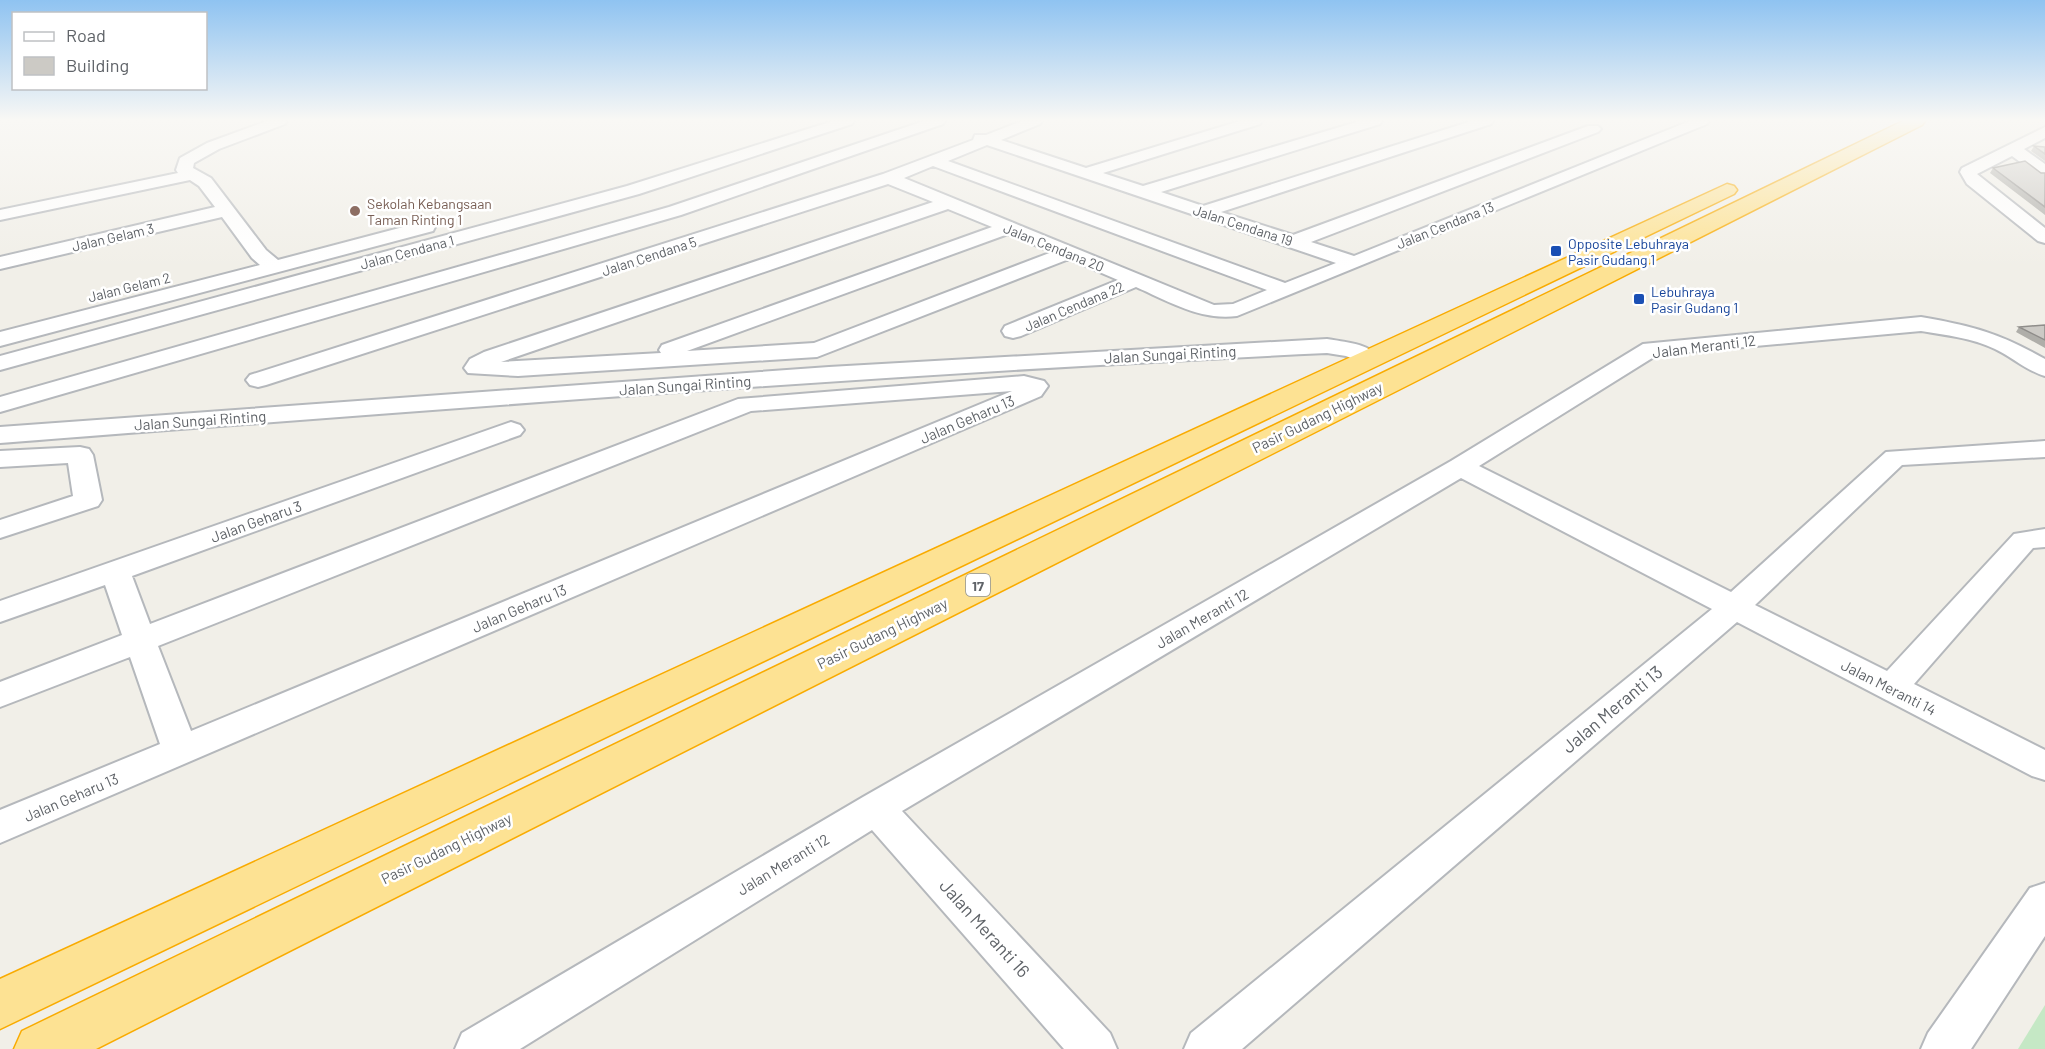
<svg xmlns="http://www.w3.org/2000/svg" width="2045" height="1049" viewBox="0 0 2045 1049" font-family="Barlow,sans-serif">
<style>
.green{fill:#c5e8c5}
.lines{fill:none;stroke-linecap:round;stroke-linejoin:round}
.minor-casing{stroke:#b5b8bc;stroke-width:4}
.highway-casing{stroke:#f9ab00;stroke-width:3}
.minor{fill:#fff;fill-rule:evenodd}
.highway{fill:#fde293;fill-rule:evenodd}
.wall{fill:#afaea9}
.building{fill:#cccac5;stroke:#8f8d8a;stroke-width:1.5}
.education-dot{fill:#8d6e63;stroke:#fff;stroke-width:2}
.transit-dot{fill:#1a4fb4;stroke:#fff;stroke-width:2}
.labels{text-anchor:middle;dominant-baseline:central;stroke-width:5;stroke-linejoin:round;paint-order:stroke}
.far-education-label{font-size:14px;fill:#785e54;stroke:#fff;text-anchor:start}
.far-street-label{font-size:14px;fill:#5f6368;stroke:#fff}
.far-transit-label{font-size:14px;fill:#164399;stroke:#fff;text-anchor:start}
.shield{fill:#fff;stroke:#8f9295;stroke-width:1.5}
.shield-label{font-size:14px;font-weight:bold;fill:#5f6368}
.street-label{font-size:15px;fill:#5f6368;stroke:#fff}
.near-street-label{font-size:18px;fill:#5f6368;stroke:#fff}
</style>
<rect width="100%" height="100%" fill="#f1efe8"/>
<path class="green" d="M 2045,1005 L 2045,1049 L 2018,1049 Z"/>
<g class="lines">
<g class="minor-casing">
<path id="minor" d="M 267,121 L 287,121 L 285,124 L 219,149 L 194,163 L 193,168 L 211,178 L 266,250 L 278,260 L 426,221 L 433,223 L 435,227 L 433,231 L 0,346 L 0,332 L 260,265 L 252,258 L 222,217 L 0,269 L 0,257 L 215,207 L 199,186 L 190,180 L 0,220 L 0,210 L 178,173 L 176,170 L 180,158 L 207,143 Z
M 833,121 L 854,121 L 852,124 L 639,194 L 0,370 L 0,356 L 627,186 Z
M 924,121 L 945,121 L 943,124 L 681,215 L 0,412 L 0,397 L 669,207 Z
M 1022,121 L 1042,121 L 1040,124 L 1001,140 L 1086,168 L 1240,121 L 1262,121 L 1260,124 L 1103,173 L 1143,186 L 1360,121 L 1382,121 L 1380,124 L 1161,192 L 1203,206 L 1472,121 L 1493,121 L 1491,124 L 1221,212 L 1293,235 L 1588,126 L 1598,126 L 1601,129 L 1598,132 L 1311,242 L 1354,256 L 1690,121 L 1709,121 L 1707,124 L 1237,316 C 1201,321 1168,301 1136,287 L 1021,336 L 1013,338 L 1005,336 L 1002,331 L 1005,326 L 1118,280 L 1069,259 L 817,357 L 518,376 L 468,373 L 464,368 L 470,359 L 484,352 L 933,202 L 888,184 L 266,385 L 258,387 L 250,385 L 246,380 L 250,375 L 883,174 L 973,140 L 975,135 L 986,135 ZM 987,145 L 1286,246 L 1336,263 L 1285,283 L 948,161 ZM 933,166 L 1267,290 L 1233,304 L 1214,305 L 904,178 ZM 948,209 L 992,227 L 662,345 L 659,350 L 661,353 L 501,362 ZM 1008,234 L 1052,252 L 814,343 L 687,351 Z
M 2045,127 L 2045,138 L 2024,149 L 2045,164 L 2045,177 L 2039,176 L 2012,156 L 1977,174 L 2045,228 L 2045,243 L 2038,241 L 1967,184 L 1960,172 L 1962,168 Z
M 1921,317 C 1973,326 1999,333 2045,359 L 2045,376 C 2027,371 2012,357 1995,349 C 1972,338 1946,335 1921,331 L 1657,355 L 1479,466 L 1731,592 L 1886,452 L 2045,441 L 2045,457 L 1902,465 L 1755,605 L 1887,671 L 2014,534 L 2045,529 L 2045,547 L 2033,548 L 1914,684 L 2045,750 L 2045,780 L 2032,776 L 1737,622 L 1242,1049 L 1184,1049 L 1191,1033 L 1712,609 L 1461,478 L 902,811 L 1110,1033 L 1117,1049 L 1064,1049 L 872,830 L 520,1049 L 455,1049 L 462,1033 L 863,797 L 1451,461 L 1643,344 Z
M 1327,339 C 1344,342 1369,343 1379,358 L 1376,363 L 1368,365 L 1346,356 L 1327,353 C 884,374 442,409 0,443 L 0,427 L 829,367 Z
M 1024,376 L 1044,381 L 1048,386 L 1041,396 L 0,843 L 0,810 L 160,744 L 130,657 L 0,707 L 0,682 L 122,635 L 105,585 L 0,622 L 0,601 L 511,422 L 520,425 L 524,430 L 520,435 L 132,576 L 150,624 L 738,399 ZM 1012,391 L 191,731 L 158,646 L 751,411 Z
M 80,447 L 89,449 L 93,455 L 102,500 L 98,506 L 0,538 L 0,520 L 73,496 L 68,463 L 0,467 L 0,451 Z
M 2045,883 L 2045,936 L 1971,1049 L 1921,1049 L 1928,1033 L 2030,888 Z"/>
</g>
<g class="highway-casing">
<path id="highway" d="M 1903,121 L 1925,121 L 1922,125 L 96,1049 L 14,1049 L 22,1031 Z
M 1727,184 L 1734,186 L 1737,190 L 1734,194 L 0,1029 L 0,979 Z"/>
</g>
<use href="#minor" class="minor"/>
<use href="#highway" class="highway"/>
</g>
<path class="wall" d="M 2034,146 L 2045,147 L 2045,161 L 2031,151 Z
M 1993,168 L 2045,173 L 2045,215 L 1990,173 Z
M 2045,325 L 2045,348 L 2016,332 L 2019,327 Z"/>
<path class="building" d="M 2034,146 L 2045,147 L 2045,154 Z
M 2025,161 L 2041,173 L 2045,173 L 2045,207 L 1993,168 Z
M 2045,325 L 2045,340 L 2019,327 Z"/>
<linearGradient id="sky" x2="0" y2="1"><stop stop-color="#8fc3f1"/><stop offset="0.45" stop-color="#f9f8f5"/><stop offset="1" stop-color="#f9f8f5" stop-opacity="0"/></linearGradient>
<rect width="2045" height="267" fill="url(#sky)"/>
<circle class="education-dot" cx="355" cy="211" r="6"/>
<g class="transit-dot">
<rect x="1550" y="245" width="12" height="12" rx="3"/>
<rect x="1633" y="293" width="12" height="12" rx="3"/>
</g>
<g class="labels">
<g class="far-education-label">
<text x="367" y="203">Sekolah Kebangsaan<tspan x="367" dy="16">Taman Rinting 1</tspan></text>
</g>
<g class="far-street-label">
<text transform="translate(1243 225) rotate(18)">Jalan Cendana 19</text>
<text transform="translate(1445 225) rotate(-22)">Jalan Cendana 13</text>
<text transform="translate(113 237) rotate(-13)">Jalan Gelam 3</text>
<text transform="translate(1054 247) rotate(22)">Jalan Cendana 20</text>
<text transform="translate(407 252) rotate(-15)">Jalan Cendana 1</text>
<text transform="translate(649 256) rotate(-18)">Jalan Cendana 5</text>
<text transform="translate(129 287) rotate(-14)">Jalan Gelam 2</text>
<text transform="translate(1074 306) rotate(-23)">Jalan Cendana 22</text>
</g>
<g class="far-transit-label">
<text x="1568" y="243">Opposite Lebuhraya<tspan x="1568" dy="16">Pasir Gudang 1</tspan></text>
<text x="1651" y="291">Lebuhraya<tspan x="1651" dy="16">Pasir Gudang 1</tspan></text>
</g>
<rect class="shield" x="966" y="574" width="24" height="22" rx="4.5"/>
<g class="shield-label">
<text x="978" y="585">17</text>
</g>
<g class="street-label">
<text transform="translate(1704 346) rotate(-7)">Jalan Meranti 12</text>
<text transform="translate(1170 354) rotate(-3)">Jalan Sungai Rinting</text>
<text transform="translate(685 385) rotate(-4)">Jalan Sungai Rinting</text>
<text transform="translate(1317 417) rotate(-26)">Pasir Gudang Highway</text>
<text transform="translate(967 419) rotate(-23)">Jalan Geharu 13</text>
<text transform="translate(200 420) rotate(-4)">Jalan Sungai Rinting</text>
<text transform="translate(256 521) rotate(-20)">Jalan Geharu 3</text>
<text transform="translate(519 608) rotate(-23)">Jalan Geharu 13</text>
<text transform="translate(1202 618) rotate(-30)">Jalan Meranti 12</text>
<text transform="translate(882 633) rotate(-26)">Pasir Gudang Highway</text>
<text transform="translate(1889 687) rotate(27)">Jalan Meranti 14</text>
<text transform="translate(71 797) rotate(-23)">Jalan Geharu 13</text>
<text transform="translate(446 848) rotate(-26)">Pasir Gudang Highway</text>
<text transform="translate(783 864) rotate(-31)">Jalan Meranti 12</text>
</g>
<g class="near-street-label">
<text transform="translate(1612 709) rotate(-40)">Jalan Meranti 13</text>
<text transform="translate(985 928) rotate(48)">Jalan Meranti 16</text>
</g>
</g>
<rect x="12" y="12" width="195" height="78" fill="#ffffff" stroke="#bfc1c3" stroke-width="1.5"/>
<rect x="24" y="32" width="30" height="9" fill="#ffffff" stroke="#bfc1c3" stroke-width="1.5"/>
<text x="66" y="42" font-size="18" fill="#5f6368">Road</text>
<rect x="24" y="57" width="30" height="18" fill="#cccac5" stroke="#bfc1c3" stroke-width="1.5"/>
<text x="66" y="72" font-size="18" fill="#5f6368">Building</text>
</svg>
